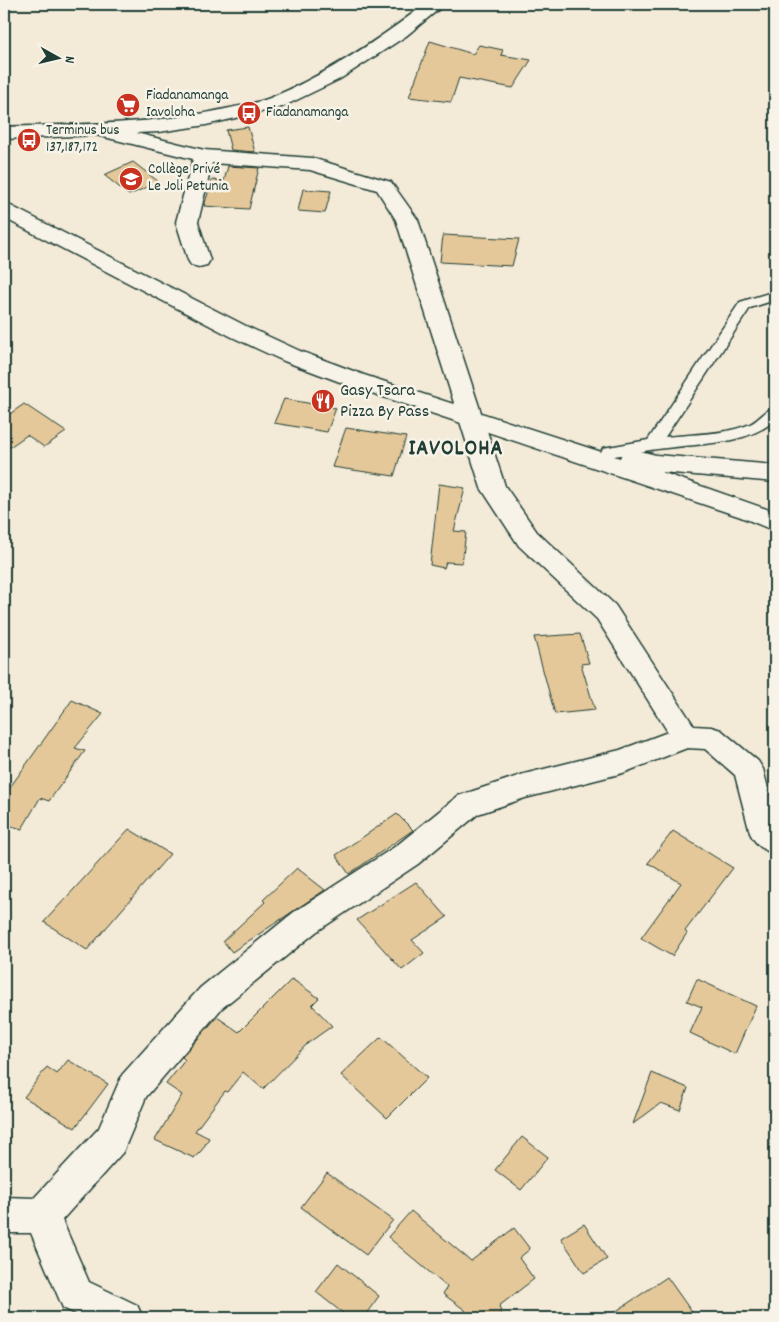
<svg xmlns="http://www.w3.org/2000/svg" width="779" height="1322" viewBox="0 0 779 1322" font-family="Dekko,sans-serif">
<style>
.building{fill:#e5c899;stroke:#1f3d34}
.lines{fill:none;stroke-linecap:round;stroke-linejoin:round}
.service-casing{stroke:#1f3d34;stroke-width:3}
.minor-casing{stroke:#1f3d34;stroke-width:3}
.primary-casing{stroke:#1f3d34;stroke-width:3}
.service{fill:#f7f3e8;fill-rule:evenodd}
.minor{fill:#f7f3e8;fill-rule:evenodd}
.primary{fill:#f7f3e8;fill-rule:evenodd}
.labels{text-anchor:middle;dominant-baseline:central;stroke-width:5;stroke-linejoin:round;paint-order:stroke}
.far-poi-label{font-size:15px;fill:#1f3d34;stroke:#f7f3e8;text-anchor:start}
.poi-label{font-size:18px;fill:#1f3d34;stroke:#f7f3e8;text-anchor:start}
.district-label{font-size:22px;font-weight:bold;letter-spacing:1px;fill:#1f3d34;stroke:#f7f3e8}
</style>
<rect width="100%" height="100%" fill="#f3ead8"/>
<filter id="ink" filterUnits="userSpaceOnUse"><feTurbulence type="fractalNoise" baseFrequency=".02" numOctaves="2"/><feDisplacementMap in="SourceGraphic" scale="10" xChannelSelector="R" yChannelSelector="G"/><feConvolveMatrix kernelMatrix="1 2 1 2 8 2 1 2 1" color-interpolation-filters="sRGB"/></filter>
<g filter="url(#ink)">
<path class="building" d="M 430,41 L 473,54 L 479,45 L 503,50 L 501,55 L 531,60 L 513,88 L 459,78 L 451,102 L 409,97 Z
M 248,127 L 255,152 L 231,150 L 226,130 Z
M 133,162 L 159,182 L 129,195 L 104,175 Z
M 228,166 L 259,168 L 249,209 L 204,206 L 212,180 L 224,181 Z
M 303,189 L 331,191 L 325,213 L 298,211 Z
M 443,235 L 519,239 L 512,266 L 440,262 Z
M 284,399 L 336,408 L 327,432 L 274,423 Z
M 24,404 L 66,432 L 44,447 L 27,435 L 4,451 L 4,418 Z
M 346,428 L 406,437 L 394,476 L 332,467 Z
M 439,484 L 465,488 L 454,531 L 466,532 L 462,563 L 446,562 L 444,568 L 430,565 Z
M 580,634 L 589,663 L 581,664 L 595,710 L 555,714 L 534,637 Z
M 72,700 L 103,714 L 75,748 L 85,751 L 49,801 L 40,798 L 22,829 L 4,824 L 4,793 L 6,793 Z
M 397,814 L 413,830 L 349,874 L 336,855 Z
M 129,829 L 170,854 L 87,950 L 44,922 Z
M 673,831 L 733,868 L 685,931 L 687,933 L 672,956 L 641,938 L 681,883 L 648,863 Z
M 297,868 L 325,890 L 232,952 L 223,941 L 265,902 L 263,900 Z
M 416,882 L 447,917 L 412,940 L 424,953 L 402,970 L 357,920 Z
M 292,979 L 319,998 L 312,1005 L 332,1026 L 308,1043 L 263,1089 L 243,1072 L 227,1092 L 225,1091 L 195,1131 L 209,1138 L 202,1150 L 194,1158 L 155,1140 L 182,1095 L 166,1084 L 185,1060 L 182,1057 L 217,1017 L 239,1032 Z
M 697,979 L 756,1006 L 735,1054 L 690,1033 L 702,1007 L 687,1001 Z
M 381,1037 L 427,1078 L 387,1118 L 341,1075 Z
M 68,1060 L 108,1084 L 75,1128 L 24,1097 L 47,1067 L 57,1074 Z
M 652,1073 L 688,1088 L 680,1110 L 661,1103 L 633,1124 Z
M 522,1137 L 548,1157 L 521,1190 L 495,1170 Z
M 327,1173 L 393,1220 L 366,1255 L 301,1207 Z
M 411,1211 L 471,1261 L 514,1228 L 530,1249 L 519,1258 L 534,1279 L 499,1306 L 503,1318 L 468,1318 L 465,1310 L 443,1294 L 447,1287 L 388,1237 Z
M 584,1224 L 607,1259 L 584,1273 L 561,1238 Z
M 338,1263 L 379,1296 L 363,1318 L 349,1318 L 316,1292 Z
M 667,1277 L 696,1318 L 606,1318 Z"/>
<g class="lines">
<g class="service-casing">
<path id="service" d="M 775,291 L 775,300 L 750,308 L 665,437 C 692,434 725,435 750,424 C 759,420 765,410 775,407 L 775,420 C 746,445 703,443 666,448 C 647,450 628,454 609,457 L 603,456 L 601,452 L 603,448 L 648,440 L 740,302 Z"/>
</g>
<g class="minor-casing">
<path id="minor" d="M 425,4 L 445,4 L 406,36 L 340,79 L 282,107 L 206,125 L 159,132 L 136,133 L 204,150 L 312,158 L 391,182 L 418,220 L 505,486 L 537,532 L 615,605 L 694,726 L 711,727 L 721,730 L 758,761 L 763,769 L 775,816 L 775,854 C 763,850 756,845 750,833 L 735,775 L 705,749 L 687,748 L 623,773 L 525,798 L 478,814 L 418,864 L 316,932 L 222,1008 L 146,1097 L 123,1152 L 62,1220 L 89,1282 L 137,1305 L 143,1318 L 84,1318 L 63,1308 L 31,1233 L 4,1233 L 4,1197 L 34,1198 L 99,1128 L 122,1075 L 200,988 L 294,912 L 396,846 L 458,796 L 524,774 L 620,750 L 668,732 L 597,619 L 519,546 L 481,488 L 396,220 L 377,190 L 310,170 L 212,163 L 198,222 L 210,260 L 207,265 L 199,267 L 191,265 L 188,260 L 176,222 L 193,159 L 96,135 L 4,139 L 4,127 C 79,124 156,125 230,108 C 243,105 258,103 270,98 C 326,75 377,41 425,4 Z"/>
</g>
<g class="primary-casing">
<path id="primary" d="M 4,204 L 11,206 L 248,327 L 300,351 L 364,375 L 620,458 L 623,451 L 632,449 L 656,455 L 775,465 L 775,482 L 661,472 L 775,512 L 775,531 L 741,517 L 348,385 L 284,361 L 232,337 L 4,218 Z"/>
</g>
<use href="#service" class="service"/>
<use href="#minor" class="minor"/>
<use href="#primary" class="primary"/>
</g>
</g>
<defs>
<g id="supermarket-disc" transform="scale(1.25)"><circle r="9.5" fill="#c8321e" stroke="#f7f3e8"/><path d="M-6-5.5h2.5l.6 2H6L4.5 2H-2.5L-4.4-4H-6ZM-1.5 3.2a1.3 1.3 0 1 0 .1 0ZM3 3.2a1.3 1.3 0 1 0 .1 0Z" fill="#fff"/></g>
<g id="bus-disc" transform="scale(1.25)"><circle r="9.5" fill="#c8321e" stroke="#f7f3e8"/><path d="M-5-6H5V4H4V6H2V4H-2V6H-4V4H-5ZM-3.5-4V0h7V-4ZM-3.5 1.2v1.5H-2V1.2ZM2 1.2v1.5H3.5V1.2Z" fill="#fff"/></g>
<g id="school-disc" transform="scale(1.25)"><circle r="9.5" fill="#c8321e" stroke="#f7f3e8"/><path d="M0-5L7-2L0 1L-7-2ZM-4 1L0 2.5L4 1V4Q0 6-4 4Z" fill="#fff"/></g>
<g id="restaurant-disc" transform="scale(1.25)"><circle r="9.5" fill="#c8321e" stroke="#f7f3e8"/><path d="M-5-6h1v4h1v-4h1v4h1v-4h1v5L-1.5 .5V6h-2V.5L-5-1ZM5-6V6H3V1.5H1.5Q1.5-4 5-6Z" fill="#fff"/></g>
</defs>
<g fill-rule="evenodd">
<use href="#supermarket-disc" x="128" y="105"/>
<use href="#bus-disc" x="249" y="113"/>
<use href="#bus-disc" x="29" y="140"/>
<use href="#school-disc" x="131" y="179"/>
<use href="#restaurant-disc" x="323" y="401"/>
</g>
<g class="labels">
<g class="far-poi-label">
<text x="146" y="96">Fiadanamanga<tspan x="146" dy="17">Iavoloha</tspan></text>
<text x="266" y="113">Fiadanamanga</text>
<text x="46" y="131">Terminus bus<tspan x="46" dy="17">137,187,172</tspan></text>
<text x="148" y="170">Collège Privé<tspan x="148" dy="17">Le Joli Petunia</tspan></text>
</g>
<g class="poi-label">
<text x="340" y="391">Gasy Tsara<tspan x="340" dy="21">Pizza By Pass</tspan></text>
</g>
<g class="district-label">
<text x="456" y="449">IAVOLOHA</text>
</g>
</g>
<rect width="779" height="1322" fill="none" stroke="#f7f3e8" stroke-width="20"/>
<rect x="10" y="10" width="759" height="1302" fill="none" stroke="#1f3d34" stroke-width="2" filter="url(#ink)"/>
<g transform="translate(58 58) rotate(98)" stroke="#f7f3e8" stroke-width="4" paint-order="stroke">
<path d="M0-4L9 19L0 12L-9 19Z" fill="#1f3d34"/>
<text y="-8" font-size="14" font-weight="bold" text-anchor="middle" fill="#1f3d34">N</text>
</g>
</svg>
